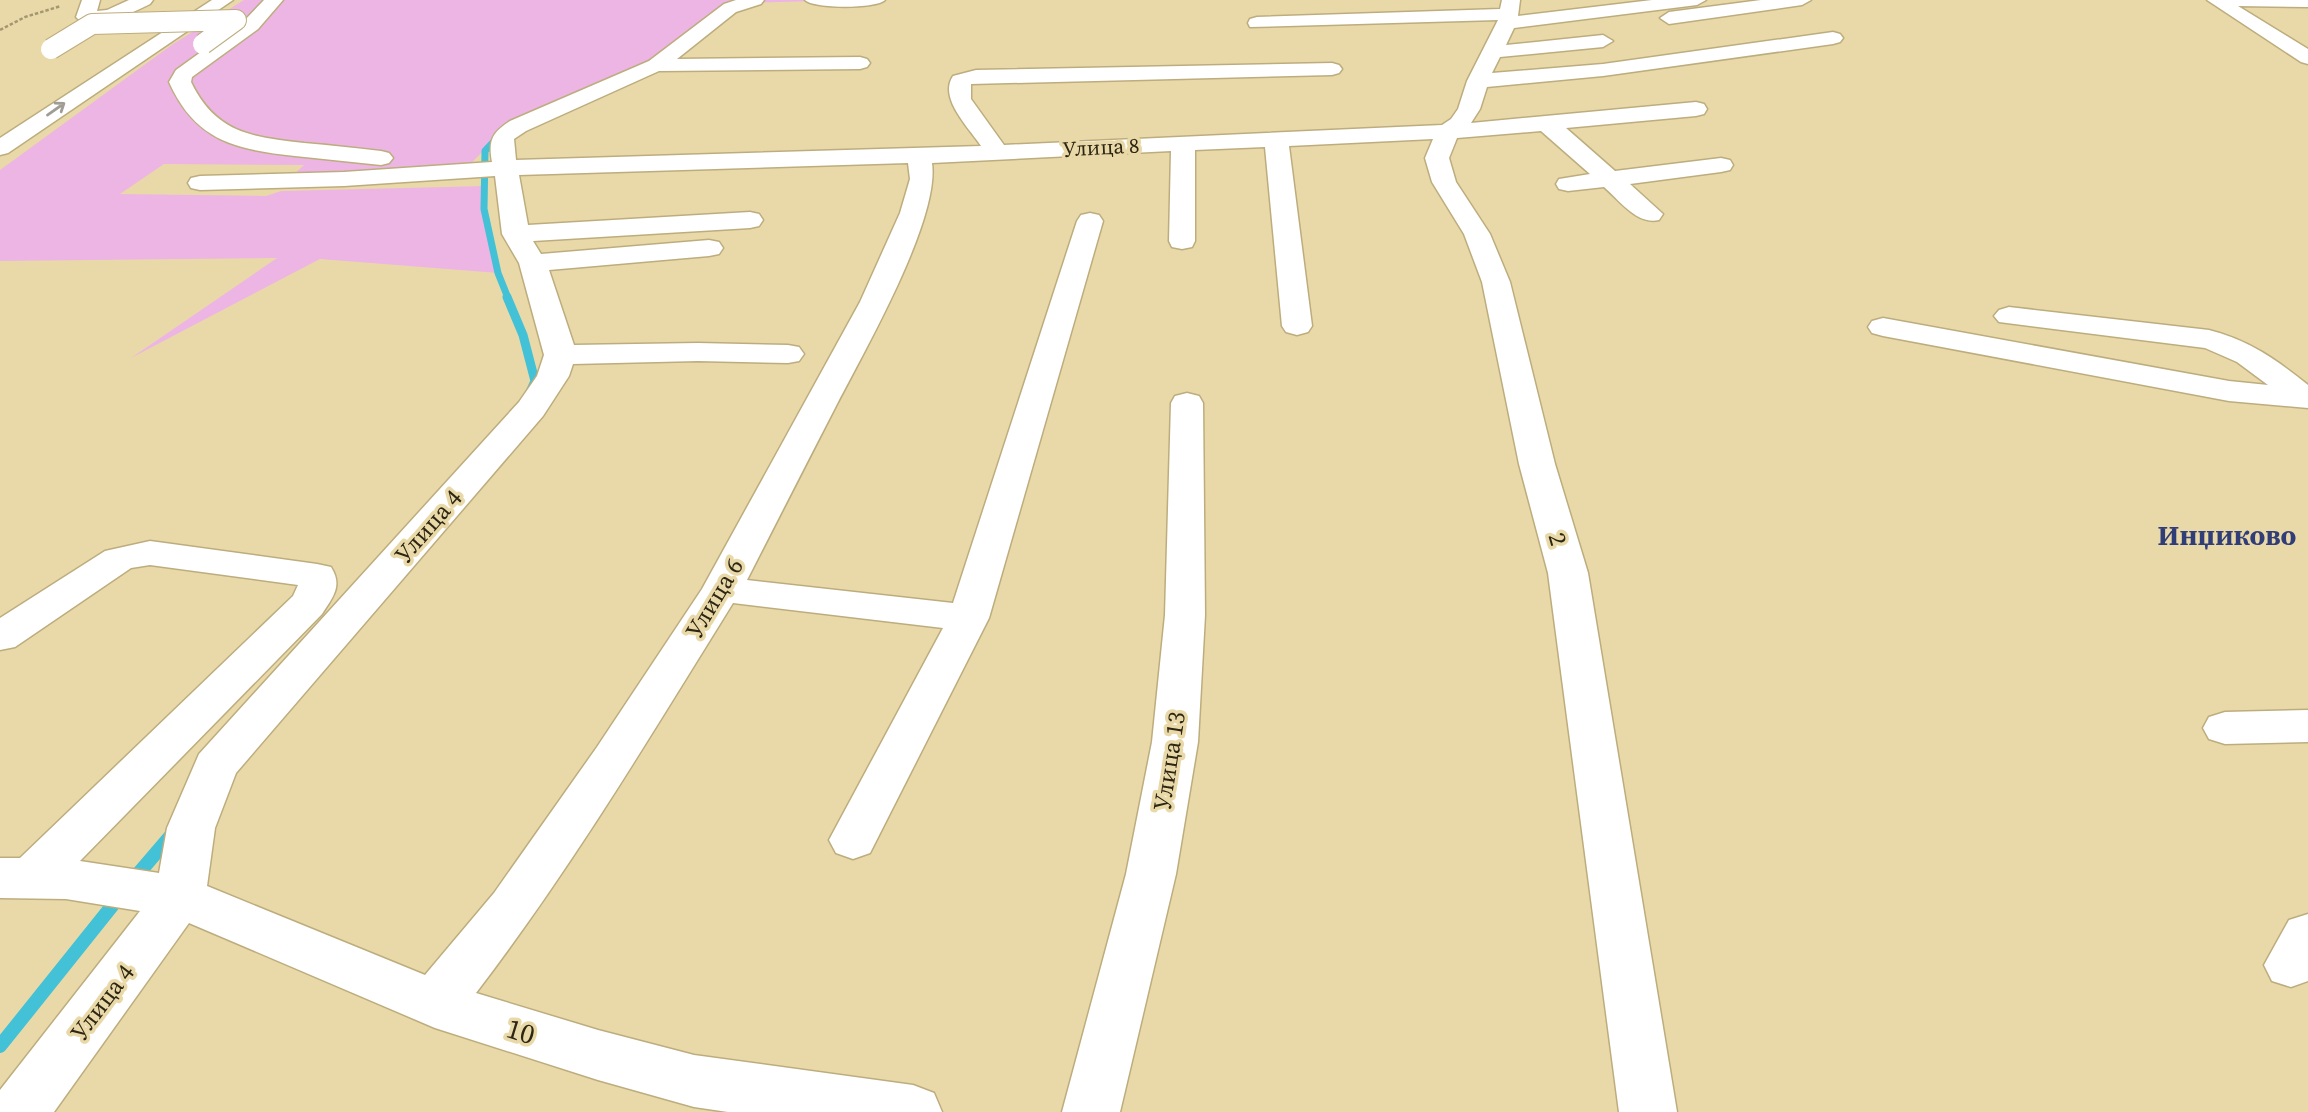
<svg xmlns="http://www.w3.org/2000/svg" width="2308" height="1112" viewBox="0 0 2308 1112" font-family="'Source Serif 4',serif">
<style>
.green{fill:#edb5e4}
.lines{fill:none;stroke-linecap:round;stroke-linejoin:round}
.stream-far2{stroke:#42c1d7;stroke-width:7}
.stream-far1{stroke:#42c1d7;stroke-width:9}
.stream{stroke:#42c1d7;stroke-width:14}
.minor-casing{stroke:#bdad7e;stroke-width:3}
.path{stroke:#a49771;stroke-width:2.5;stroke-dasharray:3.5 2;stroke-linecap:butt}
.minor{fill:#fff;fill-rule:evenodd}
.minor-bridge-casing{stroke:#bdad7e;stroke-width:22;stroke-linecap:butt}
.minor-bridge{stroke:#fff;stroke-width:20}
.oneway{stroke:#a09d95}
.labels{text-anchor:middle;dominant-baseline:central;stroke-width:7;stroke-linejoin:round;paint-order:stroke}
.far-street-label{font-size:21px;fill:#2c2613;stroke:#ead9a8}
.street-label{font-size:24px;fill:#2c2613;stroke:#ead9a8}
.quarter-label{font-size:28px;font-weight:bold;fill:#303d77;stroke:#ead9a8}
.near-street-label{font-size:28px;fill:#2c2613;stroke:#ead9a8}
</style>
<rect width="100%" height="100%" fill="#ead9a8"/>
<path class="green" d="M 244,0 L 855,0 L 743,3 L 689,48 L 502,133 L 468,166 L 289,179 L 304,165 L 164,164 L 120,194 L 266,196 L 281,191 L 485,186 L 484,209 L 498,273 L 320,259 L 131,358 L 277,258 L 0,261 L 0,170 L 173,44 Z"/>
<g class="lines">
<path class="stream-far2" d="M 500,135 L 485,151 L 484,209 L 498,273 L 508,298"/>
<path class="stream-far1" d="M 507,297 L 523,335 L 535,381 L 530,392"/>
<path class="stream" d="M 132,881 L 174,832
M 0,1046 L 120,896"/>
<g class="minor-casing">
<path id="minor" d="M 82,0 L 100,0 L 97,11 L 107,10 L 129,0 L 153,0 L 150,4 C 134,12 90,34 76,17 Z
M 212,0 L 233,0 L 8,153 L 0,155 L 0,138 Z
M 264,0 L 283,0 L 258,29 L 192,77 L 191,82 C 216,134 253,137 304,143 C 330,145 355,148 381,151 L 389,153 L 393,158 L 389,163 L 381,165 C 352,162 324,159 295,156 C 236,149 196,142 169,82 L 176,70 L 244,21 Z
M 736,0 L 764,0 L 761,4 L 736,12 L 677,59 L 860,57 L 867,59 L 870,63 L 867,67 L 860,69 L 659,71 L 526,131 L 514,139 L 516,160 L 981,146 C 969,128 938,98 953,76 L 976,70 L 1332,63 L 1339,65 L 1342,69 L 1339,73 L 1332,75 L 971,84 L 971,99 L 1004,145 L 1442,125 L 1451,119 L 1458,109 L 1467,81 L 1498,20 L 1250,27 L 1248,23 L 1250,19 L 1257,17 L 1500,9 L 1502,0 L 1520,0 L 1518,16 L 1652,0 L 1706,0 L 1697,5 L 1514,28 L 1506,45 L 1603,35 L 1613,41 L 1603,47 L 1500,57 L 1492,73 L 1603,64 L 1833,32 L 1840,34 L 1843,38 L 1840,42 L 1833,44 L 1603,76 L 1487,87 L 1480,109 L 1471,123 L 1696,102 L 1704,104 L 1707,109 L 1704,114 L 1696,116 L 1566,128 L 1615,171 L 1721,158 L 1730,160 L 1733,165 L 1730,170 L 1721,172 L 1630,184 L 1663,214 L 1659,220 C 1637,225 1620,201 1604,187 L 1568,191 L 1559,189 L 1556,184 L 1559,179 L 1590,174 L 1541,131 L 1457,138 L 1449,158 L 1456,182 L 1490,234 L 1510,282 L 1555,464 L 1588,573 L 1677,1112 L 1619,1112 L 1548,573 L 1519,464 L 1482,282 L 1464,234 L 1432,182 L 1425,158 L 1433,139 L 1289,146 L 1312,326 L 1308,332 L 1297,335 L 1286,332 L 1282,326 L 1265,147 L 1195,150 L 1195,241 L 1192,247 L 1182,249 L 1172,247 L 1169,241 L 1171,151 L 932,163 C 940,219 865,350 837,404 C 807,462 777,521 747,580 L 953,603 L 1077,221 L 1081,215 L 1090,213 L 1099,215 L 1103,221 L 989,618 L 870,853 L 853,859 L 836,853 L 829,840 L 943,628 L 733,603 C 651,735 571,869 476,993 L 598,1030 L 694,1055 L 913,1085 L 934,1093 L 942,1112 L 728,1112 L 694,1107 L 598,1080 L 435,1028 L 189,923 L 54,1112 L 0,1112 L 0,1090 L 140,911 L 66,899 L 0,898 L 0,858 L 20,858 L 293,596 L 298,585 L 150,565 L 131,568 L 15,647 L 0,650 L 0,618 L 105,551 L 150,541 L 317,564 L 331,567 C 343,586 333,597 322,614 L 80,861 L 159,873 L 167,828 L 199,754 L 519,402 L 537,376 L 544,355 L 519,263 L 502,234 L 495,176 L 344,186 L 200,190 L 191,188 L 188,183 L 191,178 L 200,176 L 344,172 L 492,162 C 488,140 492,133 510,121 L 649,61 L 724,4 ZM 908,163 L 910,179 L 900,213 L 860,302 L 702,589 L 597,747 L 494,893 L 425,975 L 207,886 L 215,828 L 236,773 L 543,416 L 569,376 L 573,364 L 698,361 L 788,363 L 799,361 L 804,354 L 799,347 L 788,345 L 698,343 L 574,345 L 549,270 L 709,256 L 719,254 L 723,248 L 719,242 L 709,240 L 541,254 L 533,241 L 750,228 L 759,226 L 763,220 L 759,214 L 750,212 L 528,225 L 519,175 Z
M 805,0 L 885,0 C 877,9 813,9 805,0 Z
M 1761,0 L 1811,0 L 1802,5 L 1669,24 L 1660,18 L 1669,12 Z
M 2207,0 L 2308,0 L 2308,7 L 2238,6 L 2308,49 L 2308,64 L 2301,62 Z
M 2009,307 L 2209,330 C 2249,340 2277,360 2308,385 L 2308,408 L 2229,401 L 1883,336 L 1872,333 L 1868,327 L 1872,321 L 1883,318 L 2229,381 L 2268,385 L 2237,362 L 2205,348 L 1999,322 L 1994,316 L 1999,310 Z
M 1187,393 L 1199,396 L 1203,403 L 1205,615 L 1198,742 L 1176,874 L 1120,1112 L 1062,1112 L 1126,874 L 1152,742 L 1165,615 L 1171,403 L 1175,396 Z
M 2308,710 L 2308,742 L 2225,744 L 2209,739 L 2203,728 L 2209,717 L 2225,712 Z
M 2308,914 L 2308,981 L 2291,987 L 2272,981 L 2264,965 L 2289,920 Z"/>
</g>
<path class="path" d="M 0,30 L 25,17 L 61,6"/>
<use href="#minor" class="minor"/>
<g class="minor-bridge-casing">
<path id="minor-bridge" d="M 51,49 L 92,24 L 236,20 L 203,44"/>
</g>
<use href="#minor-bridge" class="minor-bridge"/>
</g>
<defs><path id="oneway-shaft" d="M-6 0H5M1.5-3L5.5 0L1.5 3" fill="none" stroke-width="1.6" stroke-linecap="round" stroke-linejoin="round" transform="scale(1.75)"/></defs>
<use class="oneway" href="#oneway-shaft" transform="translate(56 109) rotate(-35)"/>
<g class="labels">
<g class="far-street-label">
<text transform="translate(1101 147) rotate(-3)">Улица 8</text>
</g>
<g class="street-label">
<text transform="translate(428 526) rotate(-49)">Улица 4</text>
<text transform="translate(1558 539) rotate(74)">2</text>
<text transform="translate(714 598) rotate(-59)">Улица 6</text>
<text transform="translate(1169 761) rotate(-81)">Улица 13</text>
<text transform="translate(102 1002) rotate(-53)">Улица 4</text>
</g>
<g class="quarter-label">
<text x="2227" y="535">Инџиково</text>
</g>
<g class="near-street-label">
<text transform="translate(521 1031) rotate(17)">10</text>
</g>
</g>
</svg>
